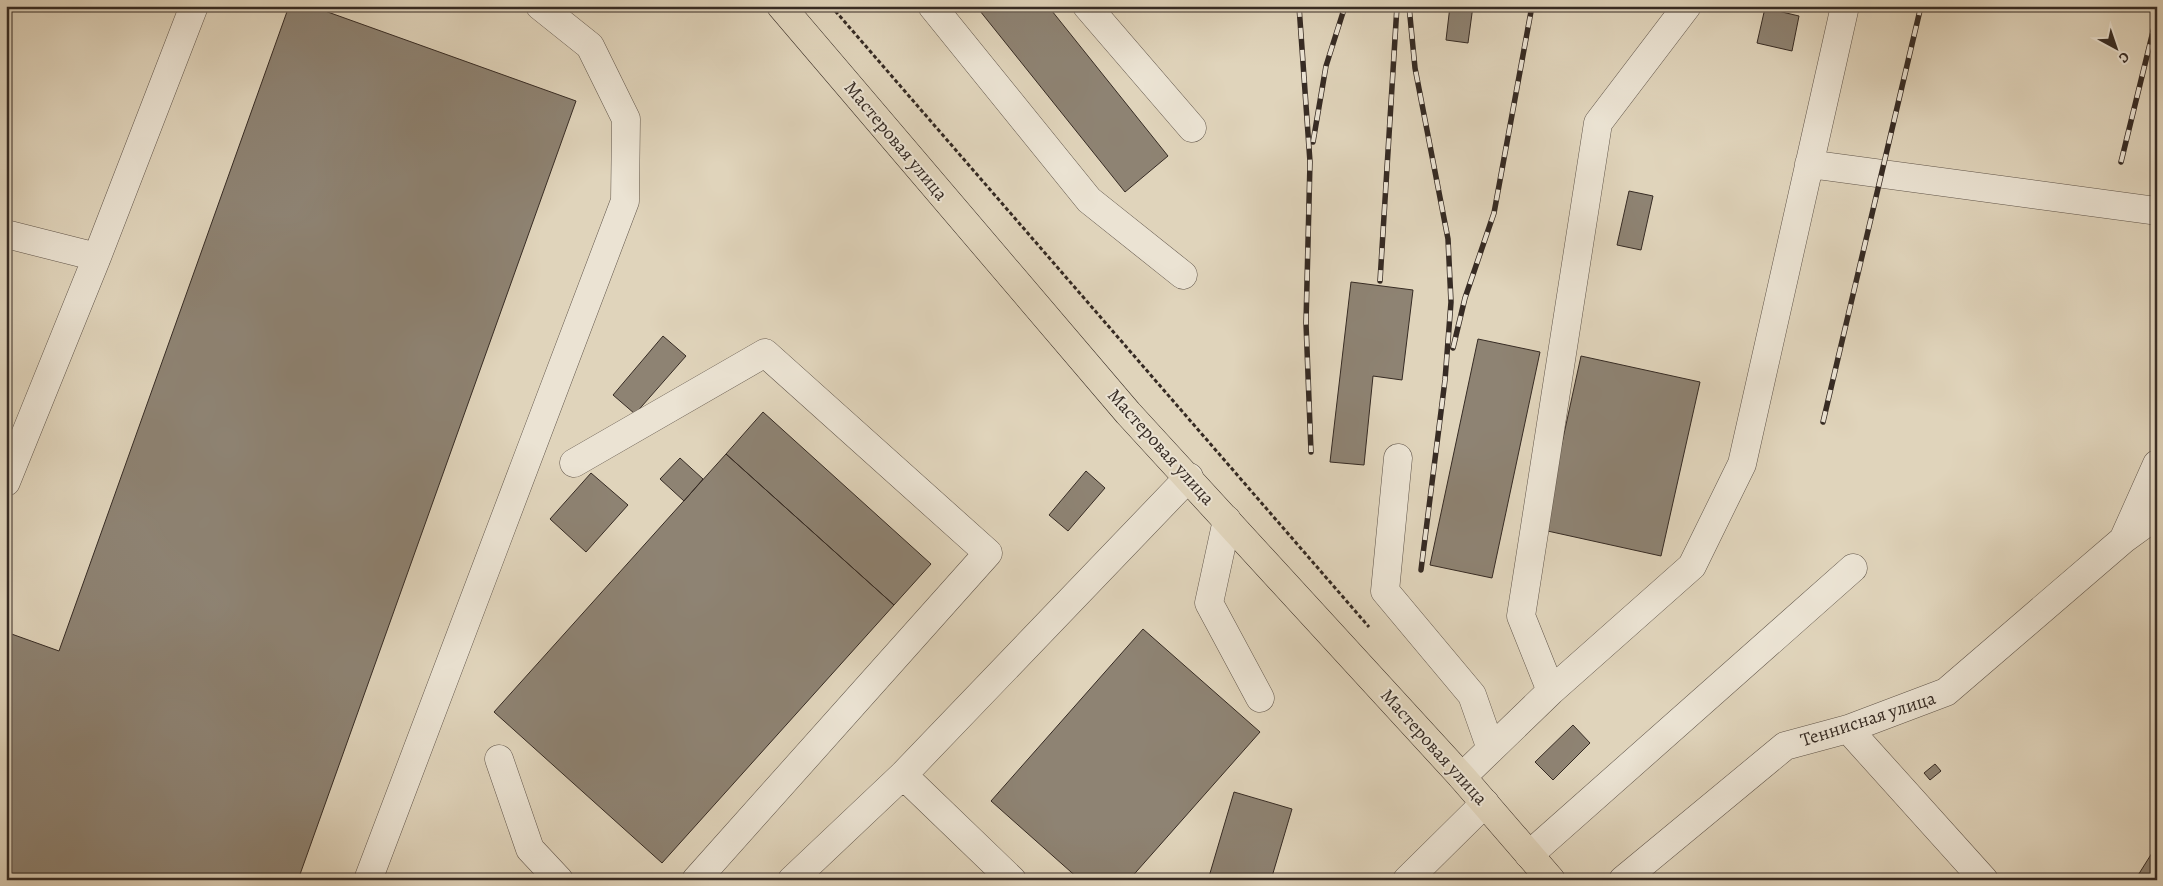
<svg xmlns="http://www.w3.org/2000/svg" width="2163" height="886" viewBox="0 0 2163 886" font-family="Alegreya,serif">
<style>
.building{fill:#8e8373;stroke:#362b24}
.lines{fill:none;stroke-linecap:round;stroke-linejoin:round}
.minor-casing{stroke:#60554a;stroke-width:29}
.major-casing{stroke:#362b24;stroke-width:29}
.path{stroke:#362b24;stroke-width:3;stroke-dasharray:4 2.5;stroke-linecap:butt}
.minor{stroke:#ebe3d3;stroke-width:28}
.major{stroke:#e0d4bb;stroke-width:28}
.rail-casing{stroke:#362b24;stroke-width:5.5}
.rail{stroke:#ebe3d3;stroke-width:4;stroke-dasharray:11;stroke-linecap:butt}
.labels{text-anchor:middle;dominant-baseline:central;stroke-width:4;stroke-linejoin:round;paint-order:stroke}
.street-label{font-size:19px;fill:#362b24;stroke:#ebe3d3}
</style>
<rect width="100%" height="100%" fill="#e0d4bb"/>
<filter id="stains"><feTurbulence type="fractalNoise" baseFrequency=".004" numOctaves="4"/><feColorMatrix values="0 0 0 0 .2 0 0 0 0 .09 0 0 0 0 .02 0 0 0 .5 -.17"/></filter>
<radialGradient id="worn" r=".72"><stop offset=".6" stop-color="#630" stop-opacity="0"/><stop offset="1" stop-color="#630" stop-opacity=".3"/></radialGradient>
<path class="building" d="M 289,6 L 311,6 L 576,101 L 298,880 L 16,880 L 6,876 L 6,632 L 59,651 Z
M 976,6 L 1048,6 L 1168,156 L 1125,192 Z
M 1450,6 L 1473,6 L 1468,43 L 1446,40 Z
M 1765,8 L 1799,16 L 1792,51 L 1757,43 Z
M 1629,191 L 1653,196 L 1641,250 L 1617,245 Z
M 1351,282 L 1413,290 L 1402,380 L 1373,376 L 1364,465 L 1330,462 Z
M 663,336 L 686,356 L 635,414 L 613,395 Z
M 1478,339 L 1540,352 L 1492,578 L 1430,565 Z
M 1581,356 L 1700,382 L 1661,556 L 1543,530 Z
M 763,412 L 931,564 L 894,605 L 726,454 Z
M 726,454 L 894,605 L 662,863 L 494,712 Z
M 680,458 L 703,479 L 684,501 L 660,479 Z
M 1086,471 L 1105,488 L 1068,531 L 1049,515 Z
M 591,473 L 628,505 L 586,552 L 550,519 Z
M 1143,629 L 1260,732 L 1129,880 L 1080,880 L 991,801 Z
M 1573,725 L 1590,743 L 1553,780 L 1535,762 Z
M 1935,764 L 1941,771 L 1930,780 L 1924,773 Z
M 1234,792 L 1292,809 L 1271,880 L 1208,880 Z
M 2157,845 L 2157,880 L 2135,880 Z"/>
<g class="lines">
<g class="minor-casing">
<path id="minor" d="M 932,6 L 1089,200 L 1183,275
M 1087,6 L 1192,128
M 1809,164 L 2157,211
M 6,234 L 97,257
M 1398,458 L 1385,591 L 1472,695 L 1491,749
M 574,463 L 765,353 L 988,553 L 696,880
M 6,482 L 97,257 L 194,6
M 1227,520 L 1209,603 L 1260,698
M 2124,538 L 2157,464
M 1551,691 L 1521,616 L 1598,123 L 1687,6
M 1848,729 L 1984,880
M 499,759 L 530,849 L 559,880
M 903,775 L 1012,880
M 1462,777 L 1551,691 L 1692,566 L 1742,464 L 1845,6
M 1529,855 L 1853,568
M 368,880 L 625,201 L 626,119 L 590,46 L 540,6
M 792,880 L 903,775 L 1189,477
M 1407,880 L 1485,803
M 1623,880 L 1785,746 L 1848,729 L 1946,692 L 2124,539 L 2157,515"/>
</g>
<g class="major-casing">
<path id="major" d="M 781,6 L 1128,413 L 1462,777 L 1551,880"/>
</g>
<path class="path" d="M 831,6 L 1369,627"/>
<use href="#minor" class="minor"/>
<use href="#major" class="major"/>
<g class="rail-casing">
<path id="rail" d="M 1299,6 L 1310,162 L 1306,323 L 1311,452
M 1409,6 L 1415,68 L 1448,239 L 1451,302 L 1445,380 L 1421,570
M 1313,142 L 1326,66 L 1345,6
M 2121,162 L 2157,15
M 1380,281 L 1397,6
M 1453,348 L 1465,298 L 1494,213 L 1532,6
M 1823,422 L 1921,6"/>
</g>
<use href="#rail" class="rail"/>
</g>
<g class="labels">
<g class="street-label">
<text transform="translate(896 141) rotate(50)">Мастеровая улица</text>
<text transform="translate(1161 447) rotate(48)">Мастеровая улица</text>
<text transform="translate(1868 719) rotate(-18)">Теннисная улица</text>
<text transform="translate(1434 747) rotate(48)">Мастеровая улица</text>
</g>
</g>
<rect width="2163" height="886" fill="none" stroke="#e0d4bb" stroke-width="25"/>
<rect x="8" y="8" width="2148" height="871" fill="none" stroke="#362b24" stroke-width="2.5"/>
<rect x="12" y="12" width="2138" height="861" fill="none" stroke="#362b24"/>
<g transform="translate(2116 48) rotate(140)" stroke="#ebe3d3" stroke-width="4" paint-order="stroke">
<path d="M0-4L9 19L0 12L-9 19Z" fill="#362b24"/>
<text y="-8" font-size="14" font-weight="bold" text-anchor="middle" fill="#362b24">С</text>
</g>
<rect width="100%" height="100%" filter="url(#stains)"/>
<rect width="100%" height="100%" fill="url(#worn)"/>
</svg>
